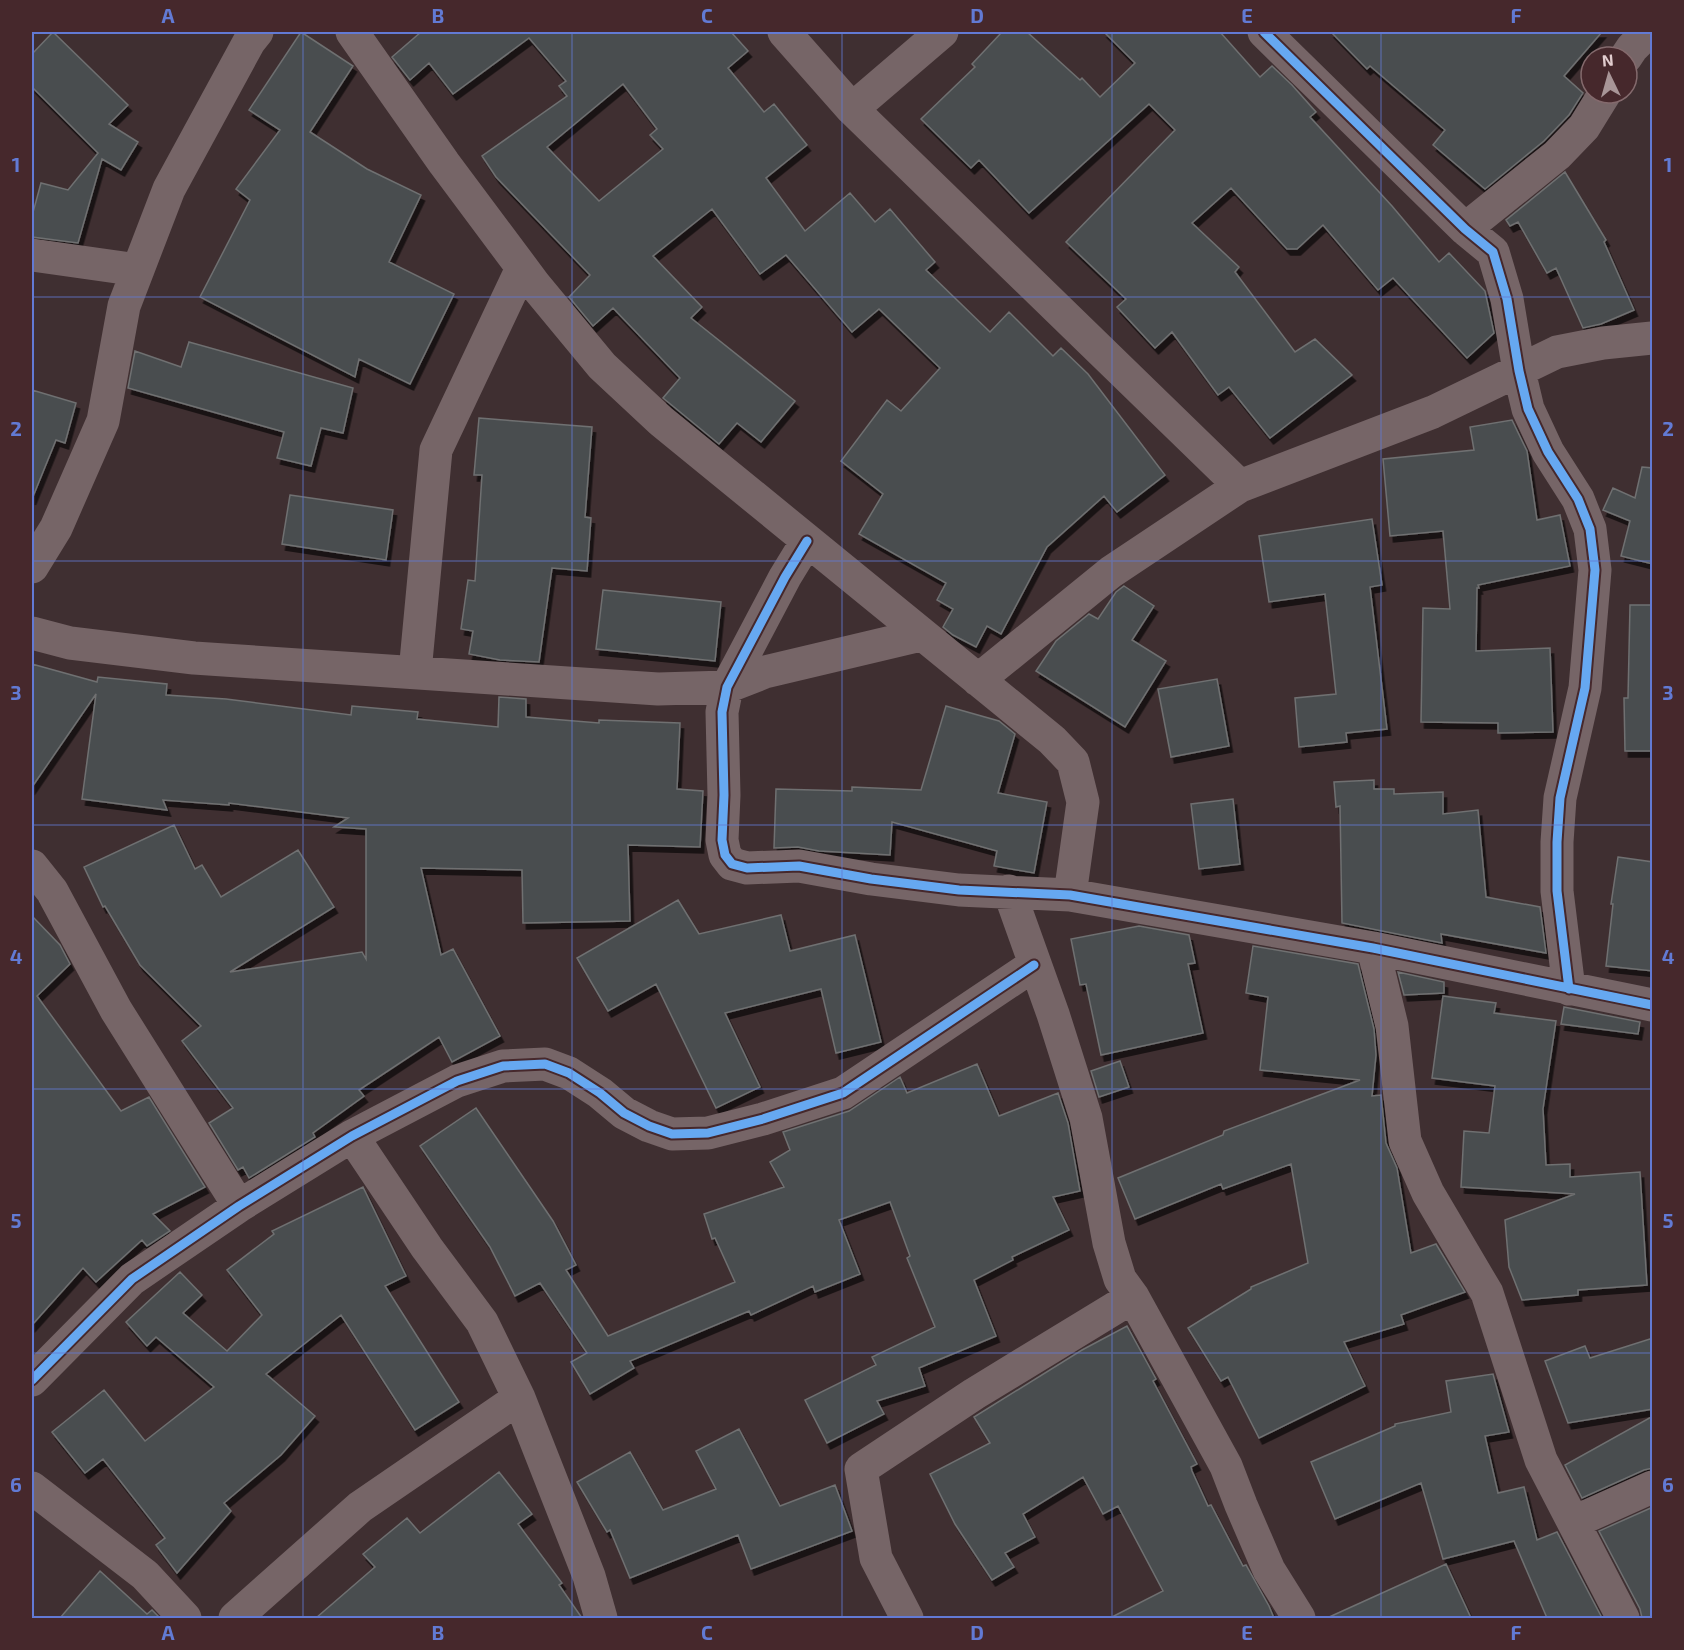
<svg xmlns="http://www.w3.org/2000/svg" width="1684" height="1650" viewBox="0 0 1684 1650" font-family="'Exo 2',sans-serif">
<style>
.building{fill:#494e50;stroke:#6f7071;stroke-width:1.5;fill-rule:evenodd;filter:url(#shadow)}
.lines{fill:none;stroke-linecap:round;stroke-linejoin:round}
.minor{stroke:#766567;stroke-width:33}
.cycleway-casing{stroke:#46282c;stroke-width:13}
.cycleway{stroke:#66a8f1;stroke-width:9}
.grid{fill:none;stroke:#627ad4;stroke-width:1.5;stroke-opacity:0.55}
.neatline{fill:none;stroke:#627ad4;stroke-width:2}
.grid-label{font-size:20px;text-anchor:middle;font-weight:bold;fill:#627ad4}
</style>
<defs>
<filter id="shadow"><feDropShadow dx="3.5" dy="6" stdDeviation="0" flood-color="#0009"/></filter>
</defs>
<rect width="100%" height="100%" fill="#3f2f31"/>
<path class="building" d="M 53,32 L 128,105 L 109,124 L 138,142 L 121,170 L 102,159 L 78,243 L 32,237 L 32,216 L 41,183 L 68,190 L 98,153 L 32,87 L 32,54 Z
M 301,32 L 353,66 L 310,132 L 367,169 L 421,195 L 389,262 L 454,294 L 410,384 L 359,359 L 355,377 L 200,297 L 250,200 L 236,189 L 280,130 L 249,110 Z
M 421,32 L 731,32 L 748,51 L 728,68 L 764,112 L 774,104 L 807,145 L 766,178 L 805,231 L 850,193 L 875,222 L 890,209 L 935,262 L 926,270 L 990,332 L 1009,312 L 1053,356 L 1061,348 L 1088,374 L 1165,475 L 1117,512 L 1104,496 L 1047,547 L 1001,634 L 987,626 L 976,647 L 953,635 L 943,627 L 953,609 L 937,600 L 946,583 L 859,534 L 883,494 L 841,461 L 887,400 L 901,411 L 940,368 L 879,309 L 852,332 L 786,255 L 760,274 L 712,209 L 653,256 L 702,307 L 691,318 L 795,401 L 761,442 L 737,423 L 719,444 L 663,398 L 680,378 L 613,308 L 593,326 L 569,297 L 590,275 L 496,177 L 482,156 L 567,96 L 559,86 L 566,81 L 529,38 L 453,94 L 429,63 L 410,80 L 392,57 ZM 623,84 L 657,129 L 650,135 L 663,149 L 599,201 L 547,147 Z
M 1002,32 L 1027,32 L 1080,80 L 1082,78 L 1100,97 L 1135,63 L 1104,32 L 1220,32 L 1260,77 L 1272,66 L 1292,85 L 1316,112 L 1310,117 L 1392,206 L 1439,262 L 1449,253 L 1485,291 L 1494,333 L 1467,358 L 1393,278 L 1378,290 L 1323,225 L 1297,249 L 1287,249 L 1231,188 L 1192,223 L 1239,267 L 1235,272 L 1295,352 L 1315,339 L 1352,375 L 1270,438 L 1229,387 L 1218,395 L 1172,332 L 1155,348 L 1117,307 L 1126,299 L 1066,242 L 1175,130 L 1149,104 L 1029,213 L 979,160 L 971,168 L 921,119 L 975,67 L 972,64 Z
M 1331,32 L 1602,32 L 1564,76 L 1583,93 L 1569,115 L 1544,141 L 1485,189 L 1433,145 L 1445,130 L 1370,66 L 1367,69 Z
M 1565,172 L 1606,240 L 1604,242 L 1634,310 L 1601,324 L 1583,328 L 1556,268 L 1547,273 L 1518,222 L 1510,226 L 1506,220 Z
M 189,342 L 353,388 L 343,433 L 321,428 L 311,466 L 277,458 L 284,432 L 128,388 L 135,351 L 181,367 Z
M 32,390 L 76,403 L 65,443 L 56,440 L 32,499 Z
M 479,418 L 592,427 L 585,517 L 591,518 L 587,571 L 552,568 L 539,662 L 500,660 L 469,654 L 473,631 L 461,629 L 468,580 L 475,581 L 482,475 L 474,475 Z
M 1512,420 L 1527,451 L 1537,520 L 1560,515 L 1570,566 L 1478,585 L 1479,588 L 1477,588 L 1476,651 L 1550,648 L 1553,732 L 1498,733 L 1498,723 L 1421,722 L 1423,608 L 1450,609 L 1443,531 L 1390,536 L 1383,459 L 1474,450 L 1470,427 Z
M 1642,467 L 1653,468 L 1653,564 L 1621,556 L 1630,521 L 1603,510 L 1613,488 L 1635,498 Z
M 290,495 L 393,510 L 386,560 L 282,544 Z
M 1372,519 L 1382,585 L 1370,587 L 1387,729 L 1346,733 L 1347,742 L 1299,747 L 1295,698 L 1336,694 L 1325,594 L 1269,602 L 1259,536 Z
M 1124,586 L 1154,606 L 1132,640 L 1166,661 L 1125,727 L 1036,671 L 1056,641 L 1089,614 L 1098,619 L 1116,592 Z
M 603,590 L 721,602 L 715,661 L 596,649 Z
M 1630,605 L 1653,605 L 1653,751 L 1625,751 L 1624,698 L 1628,698 Z
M 32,664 L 97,682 L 98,677 L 167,684 L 166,695 L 226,699 L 351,715 L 352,706 L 418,712 L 417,719 L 498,727 L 499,697 L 526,699 L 526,717 L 599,723 L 599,720 L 680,723 L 677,789 L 703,791 L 700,847 L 628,845 L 630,921 L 523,923 L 522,870 L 421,868 L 441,955 L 453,949 L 500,1036 L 452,1062 L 439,1037 L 359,1090 L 364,1096 L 313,1133 L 315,1137 L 249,1178 L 243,1167 L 238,1170 L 209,1123 L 233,1108 L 182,1041 L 201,1026 L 140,965 L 105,906 L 103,907 L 84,867 L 174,825 L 195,869 L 202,865 L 221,897 L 298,850 L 334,907 L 230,972 L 362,952 L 366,959 L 366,829 L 334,827 L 348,818 L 229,803 L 229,805 L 163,800 L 167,810 L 82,799 L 96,694 L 32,787 Z
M 1217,679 L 1229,746 L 1171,757 L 1158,689 Z
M 946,706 L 999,721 L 1015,734 L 998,793 L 1047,802 L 1034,873 L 994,866 L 997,851 L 892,822 L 890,855 L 819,851 L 798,847 L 774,848 L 776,789 L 852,791 L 852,787 L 921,790 Z
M 1374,780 L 1374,789 L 1394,789 L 1394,794 L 1443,792 L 1443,814 L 1478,810 L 1486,897 L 1540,907 L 1546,953 L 1441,934 L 1442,943 L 1342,923 L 1340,806 L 1336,807 L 1334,782 Z
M 1233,799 L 1240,864 L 1199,869 L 1191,804 Z
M 1618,857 L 1653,862 L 1653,971 L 1606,966 L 1613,904 L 1611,904 Z
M 678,900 L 699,934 L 781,915 L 790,951 L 855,935 L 881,1042 L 836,1053 L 821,989 L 725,1013 L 760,1087 L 716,1108 L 656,984 L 608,1011 L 577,958 Z
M 32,916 L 60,945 L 70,964 L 37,996 L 121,1111 L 149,1097 L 205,1187 L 153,1214 L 170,1231 L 147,1246 L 142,1240 L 96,1282 L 83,1268 L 32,1325 Z
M 1139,926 L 1189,935 L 1195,963 L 1188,964 L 1203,1033 L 1101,1055 L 1086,984 L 1080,985 L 1071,939 Z
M 1253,946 L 1358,964 L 1374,1029 L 1376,1055 L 1372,1096 L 1381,1095 L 1386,1143 L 1397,1168 L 1411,1253 L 1436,1244 L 1465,1292 L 1401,1315 L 1404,1324 L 1344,1342 L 1365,1386 L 1259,1438 L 1228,1377 L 1221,1381 L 1188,1328 L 1251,1289 L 1251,1287 L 1308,1263 L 1291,1164 L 1223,1189 L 1221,1184 L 1135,1219 L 1118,1178 L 1223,1135 L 1224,1131 L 1360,1080 L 1260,1070 L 1268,997 L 1246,993 Z
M 1398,972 L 1444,982 L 1444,993 L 1404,995 Z
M 1443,996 L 1496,1003 L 1494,1013 L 1556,1021 L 1543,1109 L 1546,1165 L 1570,1164 L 1570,1177 L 1640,1172 L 1647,1285 L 1578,1290 L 1578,1295 L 1522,1300 L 1509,1267 L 1505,1220 L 1575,1194 L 1461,1187 L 1464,1131 L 1489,1133 L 1495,1086 L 1432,1078 Z
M 1564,1007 L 1640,1022 L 1638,1034 L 1561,1024 Z
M 1120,1061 L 1129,1087 L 1099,1097 L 1091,1071 Z
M 977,1064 L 999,1116 L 1058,1093 L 1068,1123 L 1080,1191 L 1053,1197 L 1069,1230 L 1012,1257 L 1013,1260 L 974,1280 L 996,1336 L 919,1368 L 925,1386 L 877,1401 L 884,1414 L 827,1443 L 805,1400 L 876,1365 L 872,1357 L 935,1327 L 907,1258 L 910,1256 L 890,1202 L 839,1220 L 860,1274 L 815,1292 L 813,1286 L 751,1315 L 749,1311 L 630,1361 L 634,1368 L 590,1394 L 571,1362 L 587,1353 L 540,1283 L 515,1296 L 490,1247 L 420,1146 L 476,1108 L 553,1221 L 576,1265 L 566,1270 L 608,1336 L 735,1282 L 715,1238 L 712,1239 L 704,1214 L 784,1187 L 770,1162 L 790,1150 L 783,1132 L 849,1111 L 900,1077 L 907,1093 Z
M 363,1187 L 406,1276 L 385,1286 L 459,1402 L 415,1430 L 341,1315 L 266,1374 L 315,1416 L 281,1455 L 224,1503 L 231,1511 L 177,1573 L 156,1545 L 165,1538 L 103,1459 L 85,1473 L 52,1432 L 104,1390 L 145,1441 L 214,1387 L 156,1337 L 147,1346 L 126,1322 L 180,1272 L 202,1295 L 183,1313 L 227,1351 L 262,1315 L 227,1270 L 274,1234 L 272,1231 Z
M 1127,1326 L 1156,1379 L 1153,1381 L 1197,1464 L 1191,1467 L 1192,1471 L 1208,1506 L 1211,1505 L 1243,1566 L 1246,1565 L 1269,1606 L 1274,1618 L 1110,1618 L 1163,1591 L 1118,1506 L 1103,1514 L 1083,1477 L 1023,1514 L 1035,1537 L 1005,1553 L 1014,1567 L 992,1580 L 955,1524 L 930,1474 L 990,1443 L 974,1417 L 1082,1350 Z
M 1653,1338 L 1653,1409 L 1568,1423 L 1545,1361 L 1585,1346 L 1590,1358 Z
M 1493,1374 L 1509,1432 L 1485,1436 L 1498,1493 L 1524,1487 L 1537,1540 L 1557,1532 L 1602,1618 L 1547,1618 L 1514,1541 L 1443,1559 L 1421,1483 L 1335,1519 L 1311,1462 L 1395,1426 L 1395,1424 L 1451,1412 L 1446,1381 Z
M 1653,1416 L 1653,1468 L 1644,1470 L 1582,1498 L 1565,1465 Z
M 739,1429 L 780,1506 L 835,1485 L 852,1531 L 751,1569 L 738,1535 L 630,1578 L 610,1530 L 607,1532 L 577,1482 L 630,1452 L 663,1510 L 716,1489 L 696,1451 Z
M 499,1472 L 532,1514 L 518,1524 L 562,1583 L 559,1585 L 582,1618 L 316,1618 L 375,1567 L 363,1554 L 407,1518 L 420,1533 Z
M 1653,1507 L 1653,1618 L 1642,1618 L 1640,1609 L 1599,1531 Z
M 1446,1564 L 1471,1618 L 1327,1618 Z
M 100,1571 L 147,1614 L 152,1610 L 160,1618 L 60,1618 Z"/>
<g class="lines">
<path class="minor" d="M 352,32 L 444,163 L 535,285 L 602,366 L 661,421 L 1052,740 L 1073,762 L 1083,802 L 1070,895
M 784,32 L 852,109 L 1240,486
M 1264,32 L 1465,229 L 1493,252 L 1507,299 L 1519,371 L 1528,409 L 1548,452 L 1578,499 L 1590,529 L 1595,570 L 1585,688 L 1560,798 L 1557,842 L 1557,891 L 1569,989
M 1626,57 L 1632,48 L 1648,32
M 852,109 L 942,32
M 1465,229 L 1557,155 L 1584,127 L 1605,93
M 32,255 L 138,270
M 807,541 L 785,577 L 727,687 L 722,712 L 724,795 L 722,840 L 725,855 L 732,864 L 747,868 L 799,866 L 871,879 L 959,890 L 1070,895 L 1373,948 L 1652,1005
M 32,567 L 56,528 L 103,421 L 124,306 L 169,189 L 249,42 L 257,32
M 32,633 L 70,643 L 194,658 L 658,689 L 727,687 L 765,672 L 921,635
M 415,672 L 436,450 L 522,268
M 978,680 L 1111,572 L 1240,486 L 1433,412 L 1557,352 L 1603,343 L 1652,338
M 32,866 L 52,891 L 116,1010 L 239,1206
M 1009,891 L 1053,1014 L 1086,1118 L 1109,1243 L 1120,1279 L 1133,1297 L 1226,1466 L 1241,1505 L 1269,1570 L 1299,1618
M 1373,948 L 1392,1026 L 1405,1141 L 1428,1193 L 1487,1293 L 1541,1460 L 1623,1618
M 352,1136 L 427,1248 L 482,1322 L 519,1398 L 589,1576 L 601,1618
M 32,1380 L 132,1279 L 239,1206 L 352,1136 L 457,1081 L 503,1066 L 545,1064 L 569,1073 L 600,1093 L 624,1113 L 649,1126 L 672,1134 L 708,1133 L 763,1119 L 843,1093 L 1034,965
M 32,1488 L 145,1575 L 185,1618
M 1574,1522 L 1652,1487
M 235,1618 L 360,1507 L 519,1398
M 907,1618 L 876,1558 L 861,1469 L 974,1394 L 1133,1297"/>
<g class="cycleway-casing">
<path id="cycleway" d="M 1264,32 L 1465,229 L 1493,252 L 1507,299 L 1519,371 L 1528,409 L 1548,452 L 1578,499 L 1590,529 L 1595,570 L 1585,688 L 1560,798 L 1557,842 L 1557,891 L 1569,989
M 807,541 L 785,577 L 727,687 L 722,712 L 724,795 L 722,840 L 725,855 L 732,864 L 747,868 L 799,866 L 871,879 L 959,890 L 1070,895 L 1373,948 L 1652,1005
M 32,1380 L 132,1279 L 239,1206 L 352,1136 L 457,1081 L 503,1066 L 545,1064 L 569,1073 L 600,1093 L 624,1113 L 649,1126 L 672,1134 L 708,1133 L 763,1119 L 843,1093 L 1034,965"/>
</g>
<use href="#cycleway" class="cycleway"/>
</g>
<path class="grid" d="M 303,32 L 303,1618M 572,32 L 572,1618M 842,32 L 842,1618M 1112,32 L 1112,1618M 1381,32 L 1381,1618M 32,297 L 1652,297M 32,561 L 1652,561M 32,825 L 1652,825M 32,1089 L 1652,1089M 32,1353 L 1652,1353"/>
<rect width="1684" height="1650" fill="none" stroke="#46282c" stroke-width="66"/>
<g transform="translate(1609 75) rotate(355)"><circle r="28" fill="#46282c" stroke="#846a6d" stroke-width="1.5"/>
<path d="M0-4.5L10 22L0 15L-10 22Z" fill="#a89597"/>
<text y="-9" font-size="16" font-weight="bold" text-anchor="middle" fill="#e1ccce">N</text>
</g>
<rect x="33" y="33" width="1618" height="1584" class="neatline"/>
<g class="grid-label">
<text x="168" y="23">A</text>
<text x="438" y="23">B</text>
<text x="707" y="23">C</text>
<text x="977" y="23">D</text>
<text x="1247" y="23">E</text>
<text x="1516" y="23">F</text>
<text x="16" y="172">1</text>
<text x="1668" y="172">1</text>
<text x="16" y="436">2</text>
<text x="1668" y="436">2</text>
<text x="16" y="700">3</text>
<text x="1668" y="700">3</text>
<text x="16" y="964">4</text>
<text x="1668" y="964">4</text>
<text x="16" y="1228">5</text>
<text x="1668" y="1228">5</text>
<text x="16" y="1492">6</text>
<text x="1668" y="1492">6</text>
<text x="168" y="1640">A</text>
<text x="438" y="1640">B</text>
<text x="707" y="1640">C</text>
<text x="977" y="1640">D</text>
<text x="1247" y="1640">E</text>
<text x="1516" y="1640">F</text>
</g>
</svg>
